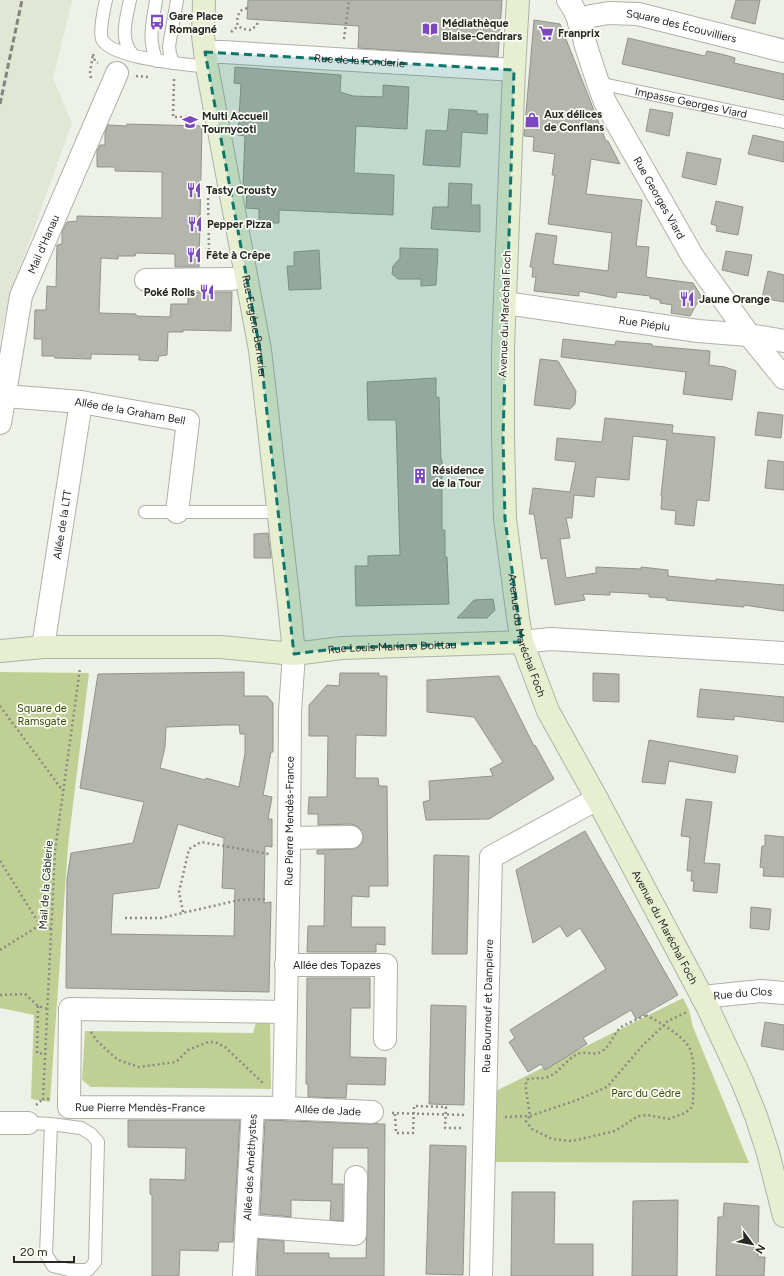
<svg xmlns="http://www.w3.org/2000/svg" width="784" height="1276" viewBox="0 0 784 1276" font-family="Figtree,sans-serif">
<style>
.built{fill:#e1e6d5}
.green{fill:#c0d095}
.building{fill:#b4b6ad;stroke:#91948b;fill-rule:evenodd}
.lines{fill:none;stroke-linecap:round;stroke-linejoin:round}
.lane-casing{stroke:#aeb1a8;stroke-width:14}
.street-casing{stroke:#aeb1a8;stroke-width:24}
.secondary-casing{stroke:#aeb1a8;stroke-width:24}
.path{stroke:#898b84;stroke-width:2.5;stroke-dasharray:2 3;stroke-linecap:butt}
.lane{stroke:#fff;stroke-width:12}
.street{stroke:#fff;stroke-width:22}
.secondary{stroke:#e7efd0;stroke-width:22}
.rail{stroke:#82847e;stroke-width:3;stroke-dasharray:6 3;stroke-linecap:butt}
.marked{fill:#0f766e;fill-opacity:0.2;stroke:#0f766e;stroke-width:3;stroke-dasharray:8 5;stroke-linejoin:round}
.labels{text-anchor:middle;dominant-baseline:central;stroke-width:3.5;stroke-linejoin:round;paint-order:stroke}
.poi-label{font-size:11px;font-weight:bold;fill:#272825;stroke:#fbfef5;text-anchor:start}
.street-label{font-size:11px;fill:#272825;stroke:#fbfef5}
.park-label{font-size:11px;fill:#3a4700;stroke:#fbfef5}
</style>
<rect width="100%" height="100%" fill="#eef1e7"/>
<path class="built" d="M 0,0 L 72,0 L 53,79 L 72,123 L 8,301 L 0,340 Z"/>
<path class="green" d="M 0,672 L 89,673 L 68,846 L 50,1102 L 31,1099 L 34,1015 L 0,1008 Z
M 683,998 L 689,1010 L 693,1027 L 749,1163 L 494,1162 L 494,1092 Z
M 270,1021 L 271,1089 L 91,1087 L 82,1080 L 85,1031 L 253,1033 L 256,1022 Z"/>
<path class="building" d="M 248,0 L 502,0 L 498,57 L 358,48 L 359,26 L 247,19 Z
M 736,0 L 760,0 L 755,24 L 731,18 Z
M 534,20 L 560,24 L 606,141 L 608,141 L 620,164 L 591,159 L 586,194 L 642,200 L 636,246 L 649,247 L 646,277 L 693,283 L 701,296 L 690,316 L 671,313 L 672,305 L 660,303 L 660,300 L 650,298 L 650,296 L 617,292 L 616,298 L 579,291 L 579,296 L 534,291 L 536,277 L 532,277 L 533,267 L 530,267 L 536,233 L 557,236 L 553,264 L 608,271 L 612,233 L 548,224 L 555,175 L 552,175 L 555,154 L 533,151 L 534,137 L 524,136 Z
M 628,38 L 705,56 L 707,51 L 725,55 L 735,58 L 734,63 L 784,74 L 784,100 L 622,64 Z
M 235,67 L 341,75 L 340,92 L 353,96 L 383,97 L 383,85 L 409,87 L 407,129 L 356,126 L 354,173 L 394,175 L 393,215 L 279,210 L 279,223 L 259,223 L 259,209 L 246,208 L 247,187 L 243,186 L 245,136 L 238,135 L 241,84 L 234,83 Z
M 449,109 L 477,111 L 477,114 L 488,114 L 487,134 L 462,132 L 460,167 L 423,165 L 426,130 L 447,131 Z
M 650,109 L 673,113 L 669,136 L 646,131 Z
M 127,124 L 202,126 L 199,267 L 175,267 L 175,254 L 136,253 L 135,256 L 118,256 L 118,259 L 101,258 L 99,313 L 136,314 L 136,316 L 170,317 L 171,304 L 188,304 L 188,292 L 232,292 L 231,331 L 183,330 L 183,332 L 168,332 L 167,355 L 159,356 L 158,361 L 139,360 L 139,355 L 91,354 L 91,359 L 55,358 L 54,356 L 42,356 L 42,339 L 34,339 L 35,310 L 46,310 L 47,286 L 56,287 L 57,245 L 62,244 L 62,232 L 67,222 L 77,221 L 77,216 L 162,218 L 162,172 L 115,171 L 115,167 L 97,167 L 97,151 L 100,145 L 105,145 L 105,132 L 108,125 L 127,126 Z
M 753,135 L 784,142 L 784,162 L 748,154 Z
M 687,152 L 721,159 L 716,185 L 682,177 Z
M 449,183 L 472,184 L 471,205 L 480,205 L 480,232 L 431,229 L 433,207 L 448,207 Z
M 716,201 L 743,207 L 738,235 L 716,231 L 717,226 L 711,224 Z
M 400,248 L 438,249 L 436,285 L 421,286 L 421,279 L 398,279 L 392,274 L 393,266 L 400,258 Z
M 319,250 L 321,289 L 289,290 L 287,266 L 294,266 L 294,252 Z
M 726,251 L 752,255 L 748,276 L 722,270 Z
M 768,271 L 784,275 L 784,302 L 762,298 Z
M 563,339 L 615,345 L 616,341 L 652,344 L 652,346 L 710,351 L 709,365 L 725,367 L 736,371 L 732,400 L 683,394 L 686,372 L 561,357 Z
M 540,359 L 558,361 L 576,391 L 575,404 L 570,409 L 534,405 Z
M 436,378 L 436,397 L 439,397 L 441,460 L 442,460 L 442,530 L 445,530 L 445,557 L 447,557 L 449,604 L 356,606 L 355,566 L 368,566 L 368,556 L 400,555 L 396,420 L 368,420 L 367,382 Z
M 758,412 L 783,415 L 781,438 L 755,435 Z
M 605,418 L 673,425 L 672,433 L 715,437 L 709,501 L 697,500 L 694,526 L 675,524 L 676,511 L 661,509 L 662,496 L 661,496 L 667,440 L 633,436 L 629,480 L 596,477 L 594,497 L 574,495 L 572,518 L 566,518 L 570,538 L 560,539 L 566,578 L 596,573 L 596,567 L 641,569 L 641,567 L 668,570 L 668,576 L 716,581 L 716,579 L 784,585 L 784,611 L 744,605 L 744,607 L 666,600 L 667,598 L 649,597 L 649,594 L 610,592 L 610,595 L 583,594 L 585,600 L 555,605 L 547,558 L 541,559 L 534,514 L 529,514 L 533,488 L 570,492 L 576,462 L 555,460 L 557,438 L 602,442 Z
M 768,460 L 784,462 L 784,490 L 765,488 Z
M 268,533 L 271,558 L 254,558 L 254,534 Z
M 493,599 L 495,610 L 487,618 L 457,618 L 474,600 Z
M 244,672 L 244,696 L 267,696 L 273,703 L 273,752 L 271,752 L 263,795 L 272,797 L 268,819 L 272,819 L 272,847 L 265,846 L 264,903 L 271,902 L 269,992 L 66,988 L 67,879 L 71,853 L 133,843 L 144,802 L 80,788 L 98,674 ZM 225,725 L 239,725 L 240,734 L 245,734 L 245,753 L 239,787 L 206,778 L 205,780 L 160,768 L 165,747 L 166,727 ZM 178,824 L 224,838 L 222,888 L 235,889 L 234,936 L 111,934 L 113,894 L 159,888 Z
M 340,673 L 379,673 L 379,676 L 387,676 L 386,736 L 356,735 L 355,778 L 378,778 L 379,786 L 387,786 L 388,886 L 369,886 L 369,897 L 352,896 L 351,927 L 385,927 L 385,945 L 376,944 L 376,952 L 307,952 L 308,926 L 324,926 L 325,854 L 317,854 L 317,850 L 352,849 L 358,847 L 362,843 L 363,837 L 361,830 L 357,826 L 351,824 L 318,825 L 318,814 L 308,814 L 309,797 L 327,797 L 328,736 L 309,736 L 309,705 L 327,685 L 339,686 Z
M 593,673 L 619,674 L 619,702 L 593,701 Z
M 499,676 L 534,746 L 535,745 L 554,779 L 489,819 L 426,820 L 423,802 L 430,800 L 429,781 L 493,776 L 490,769 L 503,762 L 474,717 L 427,712 L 427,680 Z
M 700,689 L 784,697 L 784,722 L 734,716 L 734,720 L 697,717 Z
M 649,740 L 738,756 L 735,773 L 669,761 L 665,784 L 642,782 Z
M 686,799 L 712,802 L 704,863 L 720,864 L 717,893 L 693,891 L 694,881 L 691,881 L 692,871 L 687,871 L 690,837 L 681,836 Z
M 585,831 L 678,995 L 636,1019 L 631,1010 L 583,1038 L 587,1044 L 545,1070 L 541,1064 L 528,1072 L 509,1042 L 515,1038 L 510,1030 L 606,969 L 580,928 L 567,937 L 560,926 L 533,943 L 516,870 Z
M 765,835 L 784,837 L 784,877 L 763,876 L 764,868 L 760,867 L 762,846 L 765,846 Z
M 434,855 L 469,856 L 467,954 L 432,954 Z
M 751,907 L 771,909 L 769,930 L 750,928 Z
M 307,978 L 370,978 L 370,1008 L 351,1008 L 350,1057 L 386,1058 L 385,1085 L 347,1084 L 346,1098 L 308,1097 L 308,1084 L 306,1084 Z
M 431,1005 L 466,1006 L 464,1105 L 429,1104 Z
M 765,1022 L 784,1025 L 784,1050 L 761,1046 Z
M 128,1120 L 240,1120 L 233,1242 L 219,1242 L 218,1251 L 180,1250 L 179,1276 L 152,1276 L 152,1195 L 150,1194 L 150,1179 L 185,1180 L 186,1148 L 128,1147 Z
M 265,1120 L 371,1124 L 378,1123 L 378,1124 L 385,1124 L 384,1276 L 257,1276 L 258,1239 L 284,1241 L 284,1253 L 329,1253 L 329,1258 L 366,1258 L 368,1177 L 368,1148 L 333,1148 L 332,1184 L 343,1184 L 343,1221 L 330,1220 L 331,1201 L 291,1200 L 291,1217 L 260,1214 Z
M 430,1145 L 466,1146 L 463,1275 L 426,1274 Z
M 512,1192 L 555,1192 L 554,1244 L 593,1244 L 593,1276 L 511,1276 Z
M 678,1200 L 677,1276 L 632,1276 L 633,1201 Z
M 724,1203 L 759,1206 L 758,1257 L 765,1257 L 764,1276 L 716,1276 L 718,1217 L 723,1217 Z"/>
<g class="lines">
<g class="lane-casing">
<g id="lane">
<path d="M 106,0 C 104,9 99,31 102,39 C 111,59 187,64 207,67"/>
<path d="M 130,0 C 126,20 119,39 133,55"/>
<path d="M 156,0 C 153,22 147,39 157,61"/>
<path d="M 173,63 L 170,54 L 169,46 L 177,0"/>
<path id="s1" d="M 598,83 L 784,122"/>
<path d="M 145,512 L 279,512"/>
<path d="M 28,1123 L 51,1124 L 81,1128 L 91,1134 L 98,1142 L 95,1262 L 88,1270 L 69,1270 L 53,1266 L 46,1254 L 51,1124"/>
</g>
</g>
<g class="street-casing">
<g id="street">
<path id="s2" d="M 568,0 C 578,13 582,30 586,46 C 592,65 598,84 605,102 L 693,257 L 749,335 L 784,378"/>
<path id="s3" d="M 579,23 L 591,16 L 609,13 L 638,14 L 784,51"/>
<path id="s4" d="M 205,52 L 223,52 L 514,70"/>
<path d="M 146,280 L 232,279"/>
<path id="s5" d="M 505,303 L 698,331 L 749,335 L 784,341"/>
<path id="s6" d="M 5,396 L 81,402 L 188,421 L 177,512"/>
<path id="s7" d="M 0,423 L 21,296 L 117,73"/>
<path d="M 522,642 L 551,639 L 784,653"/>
<path id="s8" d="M 43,647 L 81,402"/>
<path d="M 289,838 L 351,837"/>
<path id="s9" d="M 286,965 L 386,965 L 385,1039"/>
<path id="s10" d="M 702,997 L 761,991 L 784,993"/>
<path id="s11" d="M 285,1012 L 70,1009 L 69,1107 L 284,1108 L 289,852 L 290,711 L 294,654"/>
<path id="s12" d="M 284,1108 L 372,1112"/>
<path d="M 0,1123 L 28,1123"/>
<path d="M 247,1226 L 355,1234 L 356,1177"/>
<path id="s13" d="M 244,1276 L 253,1108"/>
<path id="s14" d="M 481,1276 L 491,857 L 597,799"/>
</g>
</g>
<g class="secondary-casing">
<g id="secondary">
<path id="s15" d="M 204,0 L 203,36 L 207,67 L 260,350 L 290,613 L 294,654"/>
<path id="s16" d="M 518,0 L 514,70 L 503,348 L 503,437 L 505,519 L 518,618 L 522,642 L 548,711 L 597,799 L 707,1006 L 742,1081 L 756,1116 L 768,1153 L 784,1216"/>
<path id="s17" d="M 0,651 L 43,647 L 220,647 L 294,654 L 342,648 L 522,642"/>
</g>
</g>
<path class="path" d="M 247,8 L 240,11 C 238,16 236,20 238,26 L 243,29 L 251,30 L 257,25 L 258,19
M 231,32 L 238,26
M 344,39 L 349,0
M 93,54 L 95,61 L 98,63
M 136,76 L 149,77
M 91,78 L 90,72 L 93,55
M 174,79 L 173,117 L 194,117
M 208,198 L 209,250 L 217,257
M 0,706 L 63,791
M 0,861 L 40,925 L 51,929
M 183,912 L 179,892 L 189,849 L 201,842 L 269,854
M 125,918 L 161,918 L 239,900 L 268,899
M 0,950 L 40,925
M 0,995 L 25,994 L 38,1006 L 48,1009
M 38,1006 L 37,1053 L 45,1054
M 646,1015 C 659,1022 688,1038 691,1052 C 696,1068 693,1087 693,1103 L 691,1108 L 685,1113 L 669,1119 L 647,1115 L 638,1116 L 615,1131 L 572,1141 L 552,1139 L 532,1129 L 526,1121 L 530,1116 L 526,1090 L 526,1080 C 536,1076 542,1081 552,1075 C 562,1069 570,1055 581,1053 C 589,1052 596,1056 602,1051 C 610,1046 613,1036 619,1029 C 624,1024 639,1019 646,1015 Z
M 91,1032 L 98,1042 L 118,1060 L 139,1067 L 176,1062 L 188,1050 L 208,1042 L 215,1042 L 225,1047 L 264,1084
M 49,1099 L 43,1099 L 55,851 L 80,668
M 36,1105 L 43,1099
M 392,1113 L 465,1115
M 395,1114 L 396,1133 L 413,1133 L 414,1106 L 446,1107 L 445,1128 L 464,1128
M 505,1117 L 530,1116 L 577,1100 L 607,1087 L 643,1045 L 664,1025 L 668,1021 L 687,1012"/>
<use href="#lane" class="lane"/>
<use href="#street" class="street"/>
<use href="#secondary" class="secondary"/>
<path class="rail" d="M 0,104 L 22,0"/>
</g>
<path class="marked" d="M 205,52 L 514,70 L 503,437 L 505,519 L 522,642 L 342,648 L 294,654 L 260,350 Z"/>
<defs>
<g id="bus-bare" transform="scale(1.2)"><path d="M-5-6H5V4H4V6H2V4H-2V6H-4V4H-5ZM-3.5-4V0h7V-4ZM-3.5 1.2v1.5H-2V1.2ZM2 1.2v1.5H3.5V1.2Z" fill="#7d48bf" stroke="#fbfef5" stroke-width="2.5" paint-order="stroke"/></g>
<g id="library-bare" transform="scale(1.2)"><path d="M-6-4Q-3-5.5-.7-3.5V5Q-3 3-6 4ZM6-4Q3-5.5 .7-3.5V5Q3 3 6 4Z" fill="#7d48bf" stroke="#fbfef5" stroke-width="2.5" paint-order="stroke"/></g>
<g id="supermarket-bare" transform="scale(1.2)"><path d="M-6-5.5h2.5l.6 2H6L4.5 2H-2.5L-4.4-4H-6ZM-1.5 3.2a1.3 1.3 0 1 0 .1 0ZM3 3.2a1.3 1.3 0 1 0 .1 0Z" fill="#7d48bf" stroke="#fbfef5" stroke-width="2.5" paint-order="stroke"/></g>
<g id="shop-bare" transform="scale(1.2)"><path d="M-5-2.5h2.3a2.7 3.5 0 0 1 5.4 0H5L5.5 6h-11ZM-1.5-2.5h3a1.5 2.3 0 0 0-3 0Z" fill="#7d48bf" stroke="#fbfef5" stroke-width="2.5" paint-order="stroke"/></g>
<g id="school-bare" transform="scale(1.2)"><path d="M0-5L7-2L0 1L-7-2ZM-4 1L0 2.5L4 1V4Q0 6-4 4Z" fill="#7d48bf" stroke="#fbfef5" stroke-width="2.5" paint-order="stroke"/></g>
<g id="restaurant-bare" transform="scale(1.2)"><path d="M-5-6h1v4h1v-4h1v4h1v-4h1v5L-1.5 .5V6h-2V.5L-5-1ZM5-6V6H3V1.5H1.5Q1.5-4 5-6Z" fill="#7d48bf" stroke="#fbfef5" stroke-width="2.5" paint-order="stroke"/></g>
<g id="building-bare" transform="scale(1.2)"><path d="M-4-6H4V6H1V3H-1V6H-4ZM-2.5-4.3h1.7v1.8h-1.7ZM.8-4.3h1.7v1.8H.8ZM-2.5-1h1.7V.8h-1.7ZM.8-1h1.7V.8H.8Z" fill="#7d48bf" stroke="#fbfef5" stroke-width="2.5" paint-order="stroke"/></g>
</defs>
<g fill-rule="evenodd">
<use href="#bus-bare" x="157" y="22"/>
<use href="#library-bare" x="430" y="29"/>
<use href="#supermarket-bare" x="546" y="33"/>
<use href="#shop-bare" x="532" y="120"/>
<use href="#school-bare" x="190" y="122"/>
<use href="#restaurant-bare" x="194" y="190"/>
<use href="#restaurant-bare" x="195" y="224"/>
<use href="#restaurant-bare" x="194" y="255"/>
<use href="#restaurant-bare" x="207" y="292"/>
<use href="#restaurant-bare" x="687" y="299"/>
<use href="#building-bare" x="420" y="476"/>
</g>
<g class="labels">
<g class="poi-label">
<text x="169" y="16">Gare Place<tspan x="169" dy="13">Romagné</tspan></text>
<text x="442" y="23">Médiathèque<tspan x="442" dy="13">Blaise-Cendrars</tspan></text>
<text x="558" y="33">Franprix</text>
<text x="544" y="114">Aux délices<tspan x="544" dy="13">de Conflans</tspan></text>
<text x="202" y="116">Multi Accueil<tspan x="202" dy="13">Tournycoti</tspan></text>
<text x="206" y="190">Tasty Crousty</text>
<text x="207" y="224">Pepper Pizza</text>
<text x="206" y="255">Fête à Crêpe</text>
<text x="195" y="292" text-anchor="end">Poké Rolls</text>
<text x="699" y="299">Jaune Orange</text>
<text x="432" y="470">Résidence<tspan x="432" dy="13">de la Tour</tspan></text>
</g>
<g class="street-label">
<text stroke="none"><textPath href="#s3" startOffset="106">Square des Écouvilliers</textPath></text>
<text stroke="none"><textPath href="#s4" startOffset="155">Rue de la Fonderie</textPath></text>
<text stroke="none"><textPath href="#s1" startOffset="95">Impasse Georges Viard</textPath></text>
<text stroke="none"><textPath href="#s2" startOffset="219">Rue Georges Viard</textPath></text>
<text stroke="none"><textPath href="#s7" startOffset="185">Mail d'Hanau</textPath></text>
<text transform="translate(505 314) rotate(-88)">Avenue du Maréchal Foch</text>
<text stroke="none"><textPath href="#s5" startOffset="141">Rue Piéplu</textPath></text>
<text stroke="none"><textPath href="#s15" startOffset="331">Rue Eugène Berrurier</textPath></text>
<text stroke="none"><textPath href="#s6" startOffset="126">Allée de la Graham Bell</textPath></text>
<text stroke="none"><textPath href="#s8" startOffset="124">Allée de la LTT</textPath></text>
<text stroke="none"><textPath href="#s16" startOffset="638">Avenue du Maréchal Foch</textPath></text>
<text stroke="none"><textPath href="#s17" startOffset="393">Rue Louis Mariano Doittau</textPath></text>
<text stroke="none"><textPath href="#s11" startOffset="815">Rue Pierre Mendès-France</textPath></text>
<text transform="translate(46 885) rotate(-86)">Mail de la Câblerie</text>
<text stroke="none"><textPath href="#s16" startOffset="963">Avenue du Maréchal Foch</textPath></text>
<text stroke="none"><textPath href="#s9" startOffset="51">Allée des Topazes</textPath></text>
<text stroke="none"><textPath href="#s10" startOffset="41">Rue du Clos</textPath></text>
<text stroke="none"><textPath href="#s14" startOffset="270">Rue Bourneuf et Dampierre</textPath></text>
<text stroke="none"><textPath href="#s11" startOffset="384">Rue Pierre Mendès-France</textPath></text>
<text stroke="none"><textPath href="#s12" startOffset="44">Allée de Jade</textPath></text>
<text stroke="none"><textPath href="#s13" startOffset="109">Allée des Améthystes</textPath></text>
</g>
<g class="park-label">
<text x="42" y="708">Square de<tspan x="42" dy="13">Ramsgate</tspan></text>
<text x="646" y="1093">Parc du Cèdre</text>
</g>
</g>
<g transform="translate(752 1244) rotate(122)" stroke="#fbfef5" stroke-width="3" paint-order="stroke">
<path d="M0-3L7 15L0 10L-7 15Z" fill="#272825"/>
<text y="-6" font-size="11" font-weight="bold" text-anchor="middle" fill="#272825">N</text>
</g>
<path d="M14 1256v6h60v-6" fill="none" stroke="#272825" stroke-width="2"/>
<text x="20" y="1256" font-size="12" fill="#272825" stroke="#fbfef5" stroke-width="3" paint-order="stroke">20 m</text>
</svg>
